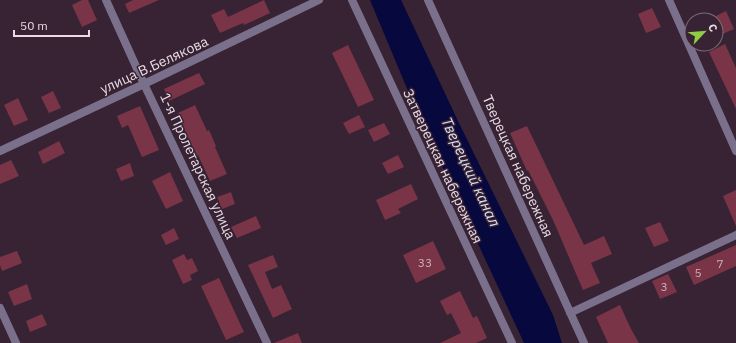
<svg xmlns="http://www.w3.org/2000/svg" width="736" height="343" viewBox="0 0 736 343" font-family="'IBM Plex Sans',sans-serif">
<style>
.water{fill:#07083e}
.building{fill:#793447}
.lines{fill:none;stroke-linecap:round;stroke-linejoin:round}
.minor{stroke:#7b708c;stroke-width:8}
.labels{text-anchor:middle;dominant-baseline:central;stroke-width:3;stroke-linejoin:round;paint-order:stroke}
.number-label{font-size:12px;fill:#ccb1be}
.street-label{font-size:14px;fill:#e8dbe5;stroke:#372333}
.water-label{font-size:15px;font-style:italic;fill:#dae0f2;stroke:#372333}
</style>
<rect width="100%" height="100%" fill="#372333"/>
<path class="water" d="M 370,0 L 401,0 L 458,121 L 553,315 L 562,343 L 524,343 L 416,110 Z"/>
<path class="building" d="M 82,0 L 88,0 L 97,20 L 82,27 L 72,5 Z
M 133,0 L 159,0 L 129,13 L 125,4 Z
M 264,0 L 270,13 L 244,25 L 243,23 L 220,33 L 211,15 L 224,9 L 228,17 Z
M 652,8 L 661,27 L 646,33 L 638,14 Z
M 726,11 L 734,29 L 718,36 L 716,32 L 716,16 Z
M 725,44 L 736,68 L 736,109 L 709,52 Z
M 348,45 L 374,100 L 358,107 L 332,53 Z
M 199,73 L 205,84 L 169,101 L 164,89 Z
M 53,91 L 61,108 L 49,113 L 41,97 Z
M 18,98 L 28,120 L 14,126 L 4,105 Z
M 195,105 L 207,131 L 209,130 L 216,146 L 215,147 L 227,174 L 210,181 L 198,155 L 197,156 L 189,140 L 178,113 Z
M 140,106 L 159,150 L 142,157 L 128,125 L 122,128 L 117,116 Z
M 359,115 L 365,127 L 349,134 L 343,123 Z
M 384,123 L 390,134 L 374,142 L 368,130 Z
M 527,126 L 584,245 L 604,236 L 612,254 L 591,263 L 600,283 L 583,290 L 553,220 L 528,170 L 527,171 L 510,133 Z
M 59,141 L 65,153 L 43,164 L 38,152 Z
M 398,155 L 404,167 L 388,174 L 382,163 Z
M 11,160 L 19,176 L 0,184 L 0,165 Z
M 130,163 L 134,176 L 121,181 L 116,169 Z
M 170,172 L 183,201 L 166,209 L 152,181 Z
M 411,184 L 418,199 L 398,209 L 401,213 L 385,220 L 376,200 Z
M 736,190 L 736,226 L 723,196 Z
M 231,192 L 235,204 L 222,209 L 217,197 Z
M 256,216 L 261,228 L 237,238 L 231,227 Z
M 660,222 L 669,241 L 654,247 L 645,228 Z
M 174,228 L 179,239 L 166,245 L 161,235 Z
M 433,241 L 446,269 L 416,283 L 403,255 Z
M 736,245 L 736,266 L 694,285 L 686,267 Z
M 17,251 L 22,263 L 2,271 L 0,265 L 0,257 Z
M 184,254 L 187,260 L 192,258 L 198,271 L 190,275 L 192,280 L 183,284 L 172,260 Z
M 273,255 L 278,267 L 265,272 L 272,289 L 281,285 L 292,309 L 273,318 L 248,265 Z
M 668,274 L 677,292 L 660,299 L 652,281 Z
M 219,278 L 244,332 L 226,340 L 201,286 Z
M 27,284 L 32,299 L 14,306 L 8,292 Z
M 460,291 L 473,318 L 477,316 L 487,338 L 476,343 L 440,343 L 461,333 L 451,313 L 447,315 L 440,301 Z
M 620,305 L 631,329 L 639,343 L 608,343 L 596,317 Z
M 42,314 L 47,325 L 30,332 L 26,321 Z
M 298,333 L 302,343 L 274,343 Z"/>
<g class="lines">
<path class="minor" d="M 106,0 L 144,84 L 267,343
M 352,0 L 512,343
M 428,0 L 584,343
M 669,0 L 736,151
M 0,151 L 144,84 L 319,0
M 0,308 L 16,343
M 570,313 L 736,235"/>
</g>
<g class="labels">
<g class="number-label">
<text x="425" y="262">33</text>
<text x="720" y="263">7</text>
<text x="698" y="272">5</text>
<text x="664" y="286">3</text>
</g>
<g class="street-label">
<text transform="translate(154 65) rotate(-25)">улица В.Белякова</text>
<text transform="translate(198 166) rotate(65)">1-я Пролетарская улица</text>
<text transform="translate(443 166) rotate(65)">Затверецкая набережная</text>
<text transform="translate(518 166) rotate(66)">Тверецкая набережная</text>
</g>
<g class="water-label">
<text transform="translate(471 172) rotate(65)">Тверецкий канал</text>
</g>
</g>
<g transform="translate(704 32) rotate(64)"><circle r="19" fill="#372333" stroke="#7e6d7a"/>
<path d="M0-3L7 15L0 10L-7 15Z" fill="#8fcd42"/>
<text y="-6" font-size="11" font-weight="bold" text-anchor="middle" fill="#e8dbe5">С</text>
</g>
<path d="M14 30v6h75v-6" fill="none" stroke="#e8dbe5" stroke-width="2"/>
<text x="20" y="30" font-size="12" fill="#e8dbe5" stroke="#372333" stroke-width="3" paint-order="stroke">50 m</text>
</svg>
